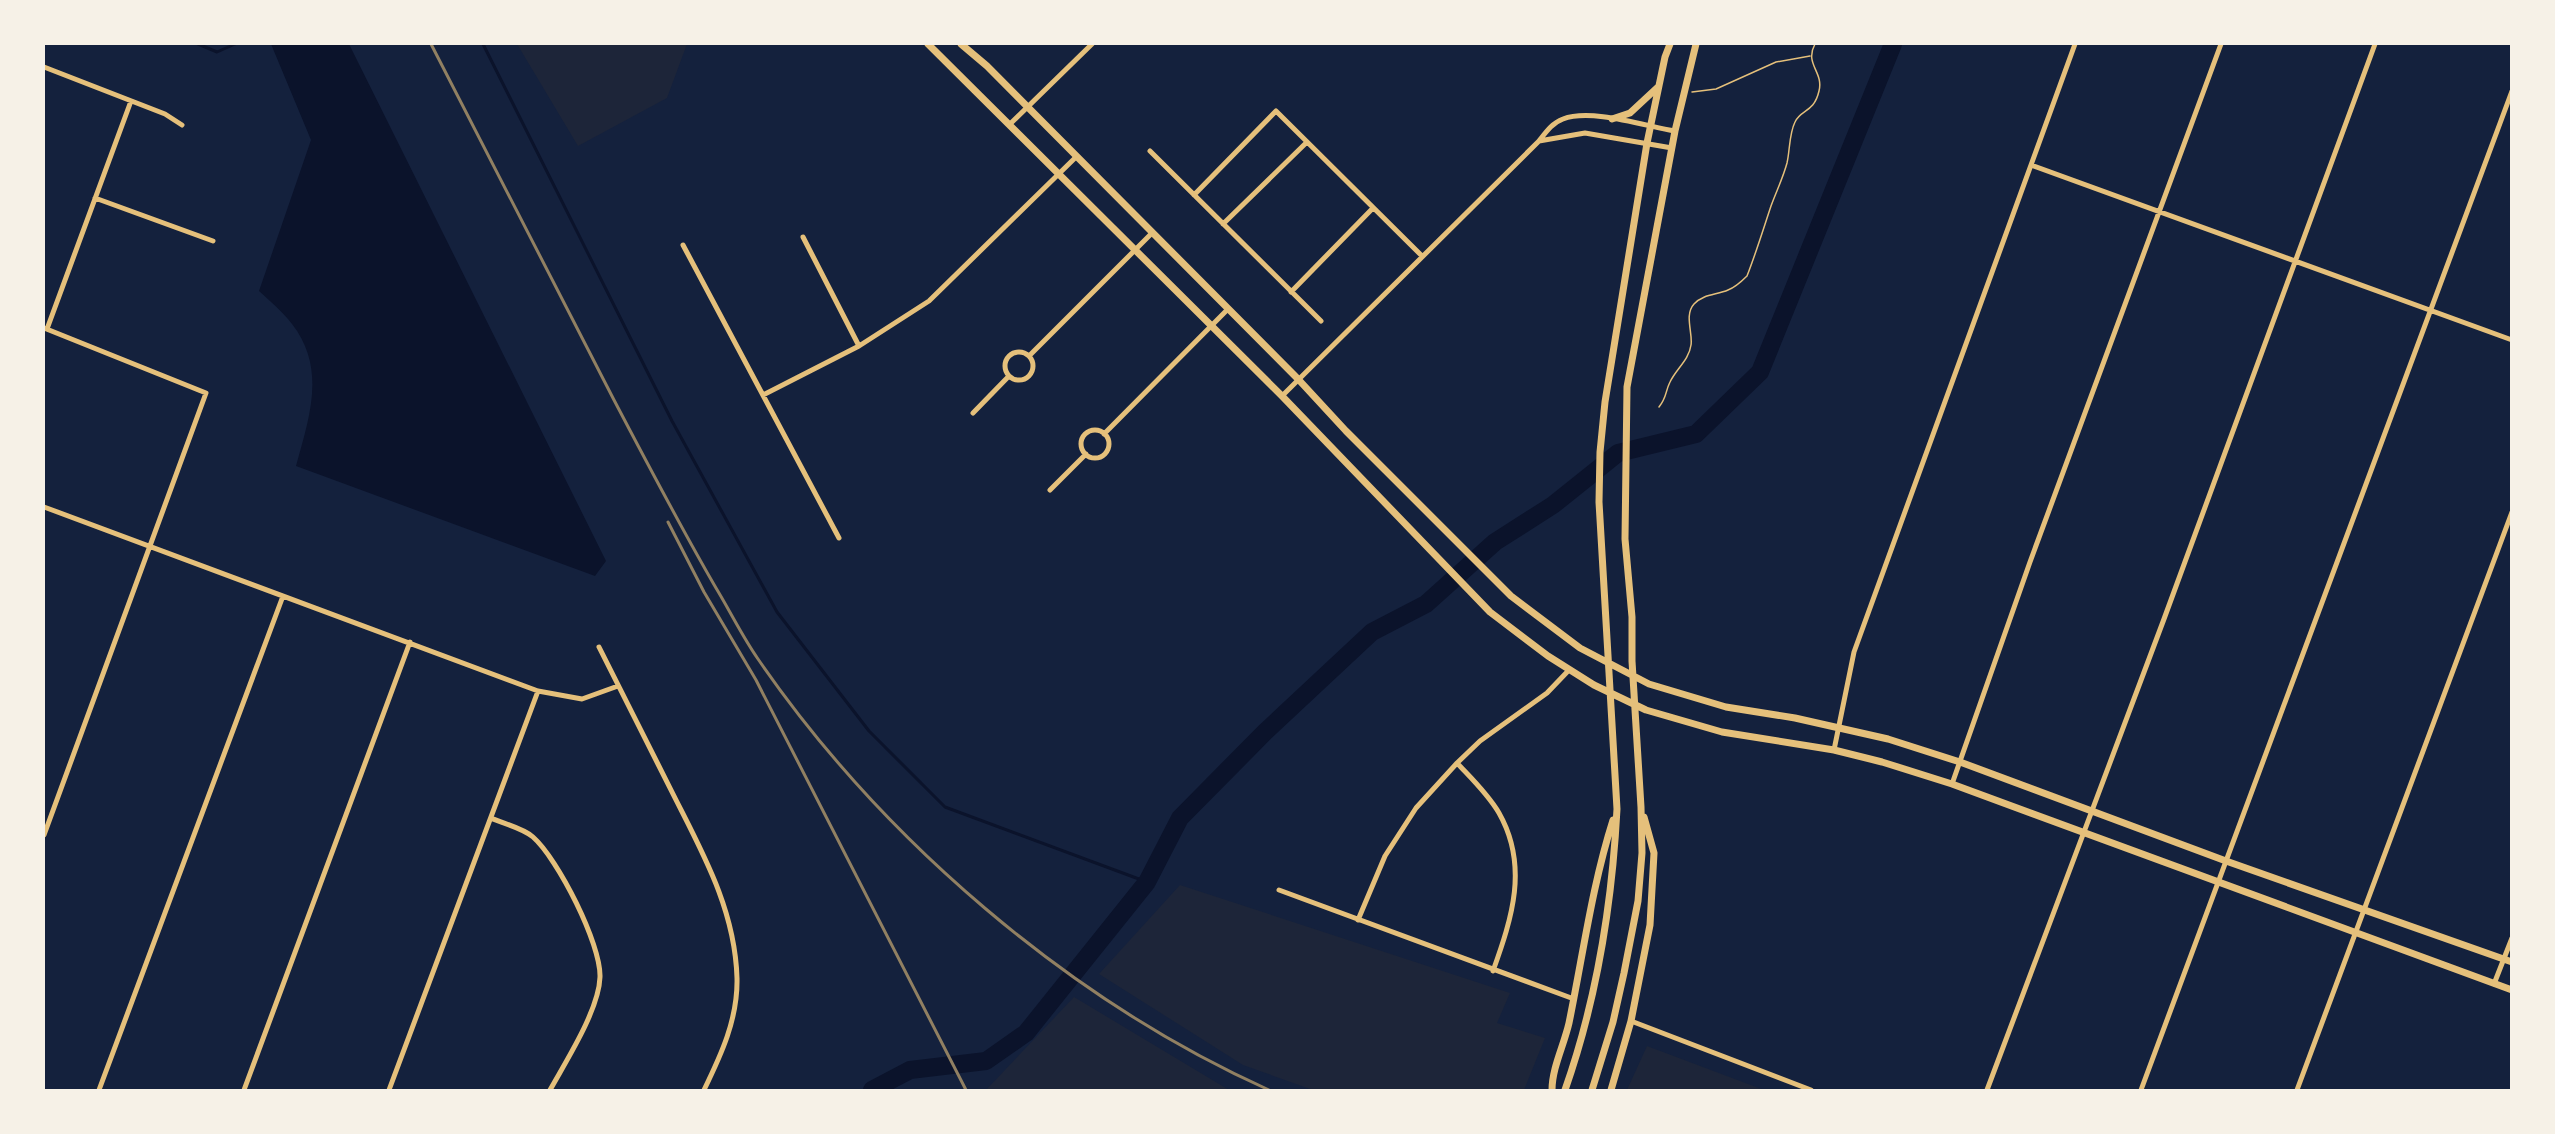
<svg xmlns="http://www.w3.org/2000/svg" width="2555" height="1134" viewBox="0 0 2555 1134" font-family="'DM Sans',sans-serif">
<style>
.green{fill:#1d2539}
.water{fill:#0b132b}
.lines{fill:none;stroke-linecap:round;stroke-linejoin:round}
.stream{stroke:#0b132b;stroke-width:3}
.river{stroke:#0b132b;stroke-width:18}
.path{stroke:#e5c07b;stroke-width:1.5}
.minor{stroke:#e5c07b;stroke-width:5}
.secondary{stroke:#e5c07b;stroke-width:7}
.rail{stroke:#918062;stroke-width:3}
</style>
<rect width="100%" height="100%" fill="#14213d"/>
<path class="green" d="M 517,44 L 687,44 L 667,98 L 578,146 Z
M 1180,885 L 1510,993 L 1497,1023 L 1545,1038 L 1524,1090 L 1313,1090 L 1243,1065 L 1099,974 Z
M 1074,997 L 1229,1090 L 986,1090 Z
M 1647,1046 L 1764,1090 L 1627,1090 Z"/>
<path class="water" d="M 271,44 L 349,44 L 606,561 L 595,576 L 296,466 C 309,418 327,369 292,324 C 283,312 270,301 259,291 L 311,140 Z"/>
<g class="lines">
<path class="stream" d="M 198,44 L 217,52 L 235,44
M 483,44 L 672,421 L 777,612 L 869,731 L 945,807 L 1147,882"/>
<path class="river" d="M 872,1090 L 910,1070 L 986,1061 L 1026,1033 L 1147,882 L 1180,818 L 1265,732 L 1372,632 L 1426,604 L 1495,542 L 1553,505 L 1618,453 L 1696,434 L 1760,372 L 1893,44"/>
<path class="path" d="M 1692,92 L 1716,89 L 1776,62 L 1810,56
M 1659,407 C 1667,397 1665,392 1670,382 C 1676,369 1689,360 1691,345 C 1693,333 1684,315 1694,304 C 1703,294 1717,295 1728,290 C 1736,287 1741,282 1747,276 C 1756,253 1763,230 1771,206 C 1776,192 1783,178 1787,163 C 1790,150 1789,134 1795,122 C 1801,109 1814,113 1819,91 C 1824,72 1804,64 1815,44"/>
<path class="minor" d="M 44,67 L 165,114 L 182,125
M 1010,124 L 1092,44
M 1539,141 L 1585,133 L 1672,148
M 1150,151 L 1321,321
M 2031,165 L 2512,340
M 1194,195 L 1276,111 L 1422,256
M 95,198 L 213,241
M 1223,224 L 1307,142
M 803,237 L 859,346
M 683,245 L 839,538
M 1291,292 L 1373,208
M 44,328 L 206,393 L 44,835
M 47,329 L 131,101
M1005 366a14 14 0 1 1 28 0a14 14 0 1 1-28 0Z
M 1029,356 L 1152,233
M 763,395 L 859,346 L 929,301 L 1076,157
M 1282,396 L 1539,141 C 1546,132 1552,123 1563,119 C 1591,108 1645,126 1675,131
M 973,413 L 1009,376
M1081 444a14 14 0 1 1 28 0a14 14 0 1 1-28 0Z
M 1104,434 L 1228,309
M 1050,490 L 1086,454
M 44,507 L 538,691 L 582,699 L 618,686
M 599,647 C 623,695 647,742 671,790 C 701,850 735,908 737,978 C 738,1019 721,1055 704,1090
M 1834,750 L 1854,652 L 2075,44
M 1457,763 C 1471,778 1488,794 1499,813 C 1529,866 1512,918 1493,971
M 1952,784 L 2030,562 L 2221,44
M 491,818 C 504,824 523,828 533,837 C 558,859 601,944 600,977 C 599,1010 566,1061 550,1090
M 1279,890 L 1574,999
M 1358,920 L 1385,856 L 1416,808 L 1457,763 L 1480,741 L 1547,693 L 1569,670
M 2494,984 L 2512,938
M 1631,1021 L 1811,1090
M 99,1090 L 283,596
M 244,1090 L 410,642
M 389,1090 L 538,691
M 1987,1090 L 2164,619 L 2375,44
M 2141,1090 L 2512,91
M 2297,1090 L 2512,512"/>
<path class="secondary" d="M 928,44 L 1282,396 L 1490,612 L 1548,656 L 1594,685 L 1646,710 L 1722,732 L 1834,750 L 1882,762 L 1952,784 L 2512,990
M 961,44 L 987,66 L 1298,379 L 1346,431 L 1511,596 L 1580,648 L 1649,684 L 1726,707 L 1795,718 L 1888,739 L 1960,762 L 2226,861 L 2512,962
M 1612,119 L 1630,113 L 1658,87
M 1552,1090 C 1552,1068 1564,1045 1569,1023 C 1583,955 1592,886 1613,820
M 1565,1090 C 1597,999 1612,905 1617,809 L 1599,502 L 1600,452 L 1605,402 L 1647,143 L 1665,57 L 1670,44
M 1592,1090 L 1613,1022 L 1624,973 L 1638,901 L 1642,853 L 1641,807 L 1632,661 L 1632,617 L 1625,539 L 1627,387 L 1675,131 L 1696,44
M 1611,1090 L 1631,1021 L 1650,925 L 1654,853 L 1644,817"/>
<path class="rail" d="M 431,44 C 492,162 553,281 614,400 C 647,463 680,526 716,588 C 730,611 742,636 758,659 C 882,839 1069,1000 1269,1090
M 668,522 L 704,592 L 756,680 L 966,1090"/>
</g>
<rect width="2555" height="1134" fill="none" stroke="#f6f1e7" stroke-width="90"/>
</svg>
